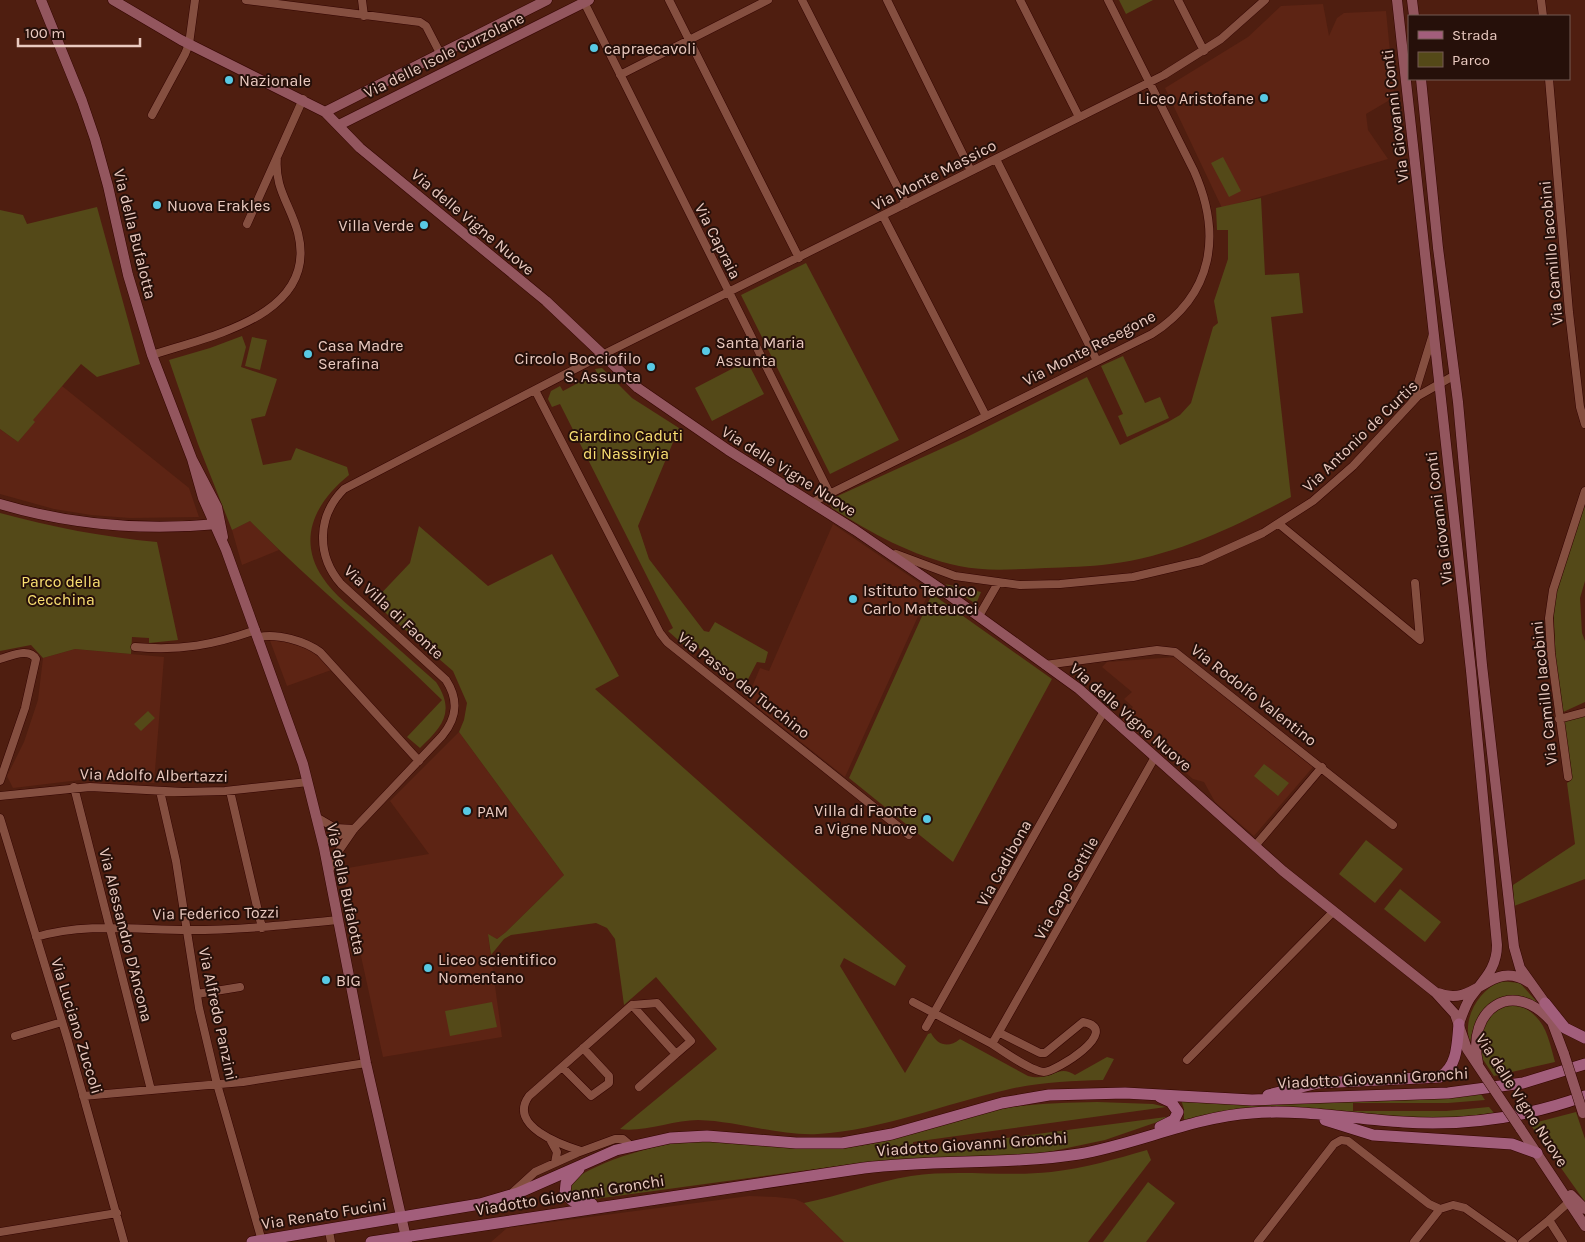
<svg xmlns="http://www.w3.org/2000/svg" width="1585" height="1242" viewBox="0 0 1585 1242" font-family="Karla,sans-serif">
<style>
.built{fill:#5d2414}
.green{fill:#544918}
.lines{fill:none;stroke-linecap:round;stroke-linejoin:round}
.street-casing{stroke:#330400;stroke-width:9}
.secondary-casing{stroke:#330400;stroke-width:11}
.primary-casing{stroke:#330400;stroke-width:12}
.street{stroke:#854f40;stroke-width:8}
.secondary{stroke:#93565e;stroke-width:10}
.primary{stroke:#a25e7b;stroke-width:11}
.secondary-bridge-casing{stroke:#330400;stroke-width:11;stroke-linecap:butt}
.secondary-bridge{stroke:#93565e;stroke-width:10}
.poi-dot{fill:#58c9e4;stroke:#26100a;stroke-width:2}
.labels{text-anchor:middle;dominant-baseline:central;stroke-width:4;stroke-linejoin:round;paint-order:stroke}
.poi-label{font-size:16px;fill:#eacac0;stroke:#26100a;text-anchor:start}
.street-label{font-size:16px;fill:#eacac0;stroke:#26100a}
.park-label{font-size:16px;fill:#fae072;stroke:#26100a}
</style>
<rect width="100%" height="100%" fill="#4f1e10"/>
<path class="built" d="M 1323,4 L 1329,36 L 1337,18 L 1344,13 L 1386,11 L 1394,93 L 1388,101 L 1366,114 L 1368,130 L 1388,159 L 1222,208 L 1165,88 L 1248,37 L 1281,6 Z
M 62,386 L 189,488 L 199,517 L 130,518 L 91,515 L 54,509 L 0,494 L 0,429 L 18,442 L 34,422 L 32,420 Z
M 250,521 L 279,550 L 242,565 L 232,530 Z
M 833,524 L 930,590 L 845,777 L 747,699 L 760,668 L 769,671 Z
M 269,638 L 310,647 L 334,669 L 287,686 Z
M 75,649 L 164,657 L 154,783 L 88,779 L 13,788 L 7,776 L 24,742 L 38,700 L 43,658 Z
M 1176,657 L 1313,767 L 1254,836 L 1215,802 L 1204,782 L 1193,779 L 1122,720 L 1133,707 L 1124,699 L 1132,692 L 1102,667 L 1107,662 Z
M 459,732 L 564,875 L 506,932 L 497,939 L 488,935 L 502,1037 L 383,1057 L 342,869 L 429,854 L 390,801 Z
M 749,1196 L 776,1197 L 795,1199 L 804,1203 L 844,1242 L 491,1242 L 507,1228 Z"/>
<path class="green" d="M 1119,0 L 1153,0 L 1126,14 Z
M 1223,157 L 1241,191 L 1229,197 L 1211,163 Z
M 1261,198 L 1265,275 L 1299,273 L 1303,313 L 1271,317 L 1291,497 C 1234,527 1175,556 1110,564 C 1089,567 1067,567 1046,568 C 1017,569 987,572 959,566 C 912,556 871,533 832,508 L 829,502 L 831,499 L 967,437 L 1087,377 L 1120,445 L 1168,422 L 1180,415 L 1191,403 L 1213,327 L 1218,323 L 1214,301 L 1228,259 L 1228,230 L 1217,230 L 1216,208 Z
M 97,207 L 140,364 L 97,377 L 81,364 L 33,420 L 35,422 L 18,442 L 0,429 L 0,210 L 23,215 L 27,224 Z
M 806,263 L 899,440 L 830,474 L 741,295 Z
M 242,336 L 246,347 L 241,367 L 277,379 L 265,416 L 251,419 L 263,465 L 291,460 L 296,448 L 347,467 L 349,475 C 316,502 296,538 323,578 C 334,595 352,608 367,621 C 390,641 413,662 436,682 C 456,712 442,727 420,748 L 407,737 L 442,700 C 380,639 312,584 250,521 L 232,530 L 198,444 L 169,360 L 210,348 Z
M 252,337 L 267,340 L 260,370 L 245,366 Z
M 1123,356 L 1145,403 L 1160,397 L 1169,418 L 1127,437 L 1118,416 L 1123,414 L 1101,366 Z
M 747,361 L 764,394 L 712,421 L 695,388 Z
M 602,368 L 632,398 L 679,428 L 638,526 L 649,559 L 704,631 L 709,632 L 715,622 L 768,652 L 765,663 L 757,662 L 745,685 L 690,641 L 686,647 L 668,631 L 673,628 L 560,404 L 552,407 L 548,399 L 551,391 L 560,386 L 563,391 L 597,373 L 595,369 Z
M 1585,504 L 1585,581 L 1580,598 L 1582,633 L 1585,641 L 1585,702 L 1561,713 L 1556,667 L 1553,598 Z
M 0,513 C 52,527 103,537 157,542 L 178,640 L 149,643 L 149,638 L 132,637 L 131,654 L 75,649 L 43,658 L 31,645 L 0,651 Z
M 419,526 L 488,586 L 552,554 L 619,676 L 595,689 L 906,966 L 895,986 L 844,958 L 840,966 L 905,1073 L 928,1034 L 931,1033 C 938,1046 949,1048 960,1039 L 1028,1076 C 1051,1082 1058,1063 1075,1075 L 1107,1057 L 1114,1059 L 1103,1080 C 1071,1081 1038,1082 1006,1090 C 944,1104 882,1130 818,1134 C 778,1136 738,1121 698,1120 C 674,1120 641,1133 620,1129 L 717,1049 L 656,977 L 624,1005 L 615,939 L 607,928 L 596,923 L 511,935 L 504,939 L 491,955 L 488,934 L 497,939 L 506,932 L 564,875 L 459,732 L 464,720 L 467,703 L 453,671 L 373,602 L 410,563 Z
M 945,584 L 981,592 L 976,604 Z
M 932,594 L 1052,679 L 953,862 L 849,778 Z
M 148,711 L 155,718 L 141,731 L 134,724 Z
M 1585,715 L 1585,879 L 1514,906 L 1513,885 L 1575,844 L 1567,783 L 1570,781 L 1563,722 Z
M 1264,764 L 1289,783 L 1278,796 L 1254,776 Z
M 1366,840 L 1403,869 L 1375,903 L 1339,874 Z
M 1400,889 L 1441,922 L 1425,942 L 1384,909 Z
M 1500,981 L 1520,983 L 1537,1002 C 1504,988 1474,1009 1470,1043 C 1462,1018 1478,992 1500,981 Z
M 492,1002 L 497,1027 L 450,1036 L 445,1011 Z
M 1518,1005 C 1545,1016 1548,1036 1555,1062 L 1494,1076 L 1478,1052 L 1485,1020 L 1502,1006 Z
M 1481,1094 L 1485,1100 L 1448,1103 L 1353,1103 L 1353,1111 L 1446,1111 L 1489,1107 L 1494,1113 L 1457,1117 L 1411,1118 L 1329,1110 L 1184,1121 L 1184,1109 L 1181,1100 L 1448,1098 Z
M 1097,1102 L 1153,1104 L 1166,1107 L 913,1142 L 914,1150 L 1166,1117 L 1166,1119 L 1105,1140 L 1034,1155 L 852,1164 L 580,1201 L 571,1197 L 569,1183 C 598,1160 664,1141 701,1141 C 751,1141 801,1153 852,1147 C 899,1141 942,1123 988,1112 C 1023,1103 1061,1103 1097,1102 Z
M 1576,1112 L 1585,1139 L 1585,1202 L 1530,1124 Z
M 1147,1150 L 1151,1160 L 1088,1242 L 844,1242 L 804,1203 C 840,1196 874,1182 911,1176 C 957,1169 1005,1177 1051,1172 C 1085,1168 1116,1159 1147,1150 Z
M 1148,1182 L 1175,1203 L 1146,1242 L 1103,1242 Z"/>
<g class="lines">
<g class="street-casing">
<path id="street" d="M 246,0 L 420,22 L 426,26 L 441,55
M 362,0 L 364,16
M 583,0 L 830,494
M 669,0 L 799,258
M 802,0 L 906,204
M 887,0 L 971,171
M 1020,0 L 1079,117
M 1178,0 L 1204,51
M 1541,0 L 1543,16
M 620,75 L 768,0
M 1549,79 L 1569,312 L 1580,407 L 1585,424
M 152,115 L 185,54 L 189,44 L 195,0
M 996,159 L 1097,361
M 883,216 L 986,416
M 247,224 L 303,99
M 152,355 C 209,336 319,316 298,233 C 290,204 274,188 277,157
M 535,390 L 660,633 L 667,642 L 909,835
M 1412,402 L 1433,334
M 811,503 L 1152,334 C 1214,294 1222,234 1194,171 L 1108,0
M 1279,524 L 1420,640 L 1415,583
M 896,554 L 955,576 L 1020,585 L 1060,584 L 1133,577 L 1201,561 L 1263,533 L 1313,501 L 1353,466 L 1418,396 L 1455,375
M 979,616 L 998,583
M 259,637 C 277,633 305,641 320,652 L 419,761
M 135,647 C 181,651 213,645 256,630
M 0,659 C 11,656 29,647 36,659 L 25,708 L 0,781
M 1045,665 L 1157,650 L 1175,652 L 1393,825
M 1559,719 L 1585,712
M 1568,777 L 1551,653 L 1549,618 L 1553,590 L 1585,491
M 74,787 L 151,1090
M 160,791 L 176,861 L 199,1008 L 217,1084 L 262,1241
M 230,791 L 262,928
M 0,796 L 90,787 L 184,792 L 225,791 L 308,782
M 316,817 L 335,828 L 354,829
M 0,818 L 68,1041 L 124,1242
M 322,842 L 350,831
M 1255,846 L 1322,767
M 329,871 L 336,855 L 354,829 L 442,736 C 457,718 459,700 446,680 L 341,584 C 316,555 317,516 344,489 L 602,355 L 1164,75 L 1221,39 L 1265,0
M 36,937 C 86,922 138,930 189,930 C 239,930 288,925 338,920
M 197,994 L 240,987
M 913,1002 L 992,1044
M 926,1027 L 1104,711
M 1000,1033 L 1040,1053 L 1045,1053 L 1083,1022 C 1124,1030 1055,1072 1044,1072 C 1030,1071 1005,1052 992,1044 L 1155,757
M 15,1036 L 62,1022
M 1187,1060 L 1333,912
M 562,1067 L 591,1096 L 609,1083 L 609,1076 L 583,1048
M 639,1087 L 676,1054
M 83,1096 L 243,1082 L 366,1063
M 551,1141 L 557,1152 L 555,1163
M 581,1151 C 562,1145 507,1126 529,1096 L 632,1005 L 657,1003 L 691,1041 L 676,1054 L 632,1005
M 512,1193 L 535,1172 L 577,1153 L 615,1139 L 623,1139 L 630,1145
M 1549,1220 L 1569,1202
M 329,1231 L 331,1242
M 0,1232 L 117,1213
M 1258,1242 L 1334,1144 L 1341,1140 L 1348,1141 L 1429,1204 L 1440,1209
M 1414,1242 L 1440,1209 L 1453,1205 L 1465,1208 L 1513,1242
M 1522,1242 L 1549,1220 L 1563,1242"/>
</g>
<g class="secondary-casing">
<path id="secondary" d="M 41,0 L 82,101 L 95,139 L 108,186 L 128,275 L 152,355 L 192,459 L 217,507 L 223,537
M 113,0 L 181,40 L 325,112 L 360,148 L 546,301 L 638,388 L 728,450 L 855,530 L 938,587 L 1079,689 L 1283,871 L 1435,992 L 1455,1014 L 1467,1049 L 1487,1079
M 1397,0 L 1471,671 L 1497,945 C 1497,969 1483,980 1470,998 C 1465,1006 1462,1015 1459,1024
M 1412,0 L 1414,16
M 1421,79 L 1438,248 L 1458,402 L 1482,665 L 1514,947 L 1520,968 L 1545,1003 L 1564,1054
M 325,112 L 547,0
M 339,125 L 589,0
M 192,459 L 203,498 L 226,550 L 303,764 L 324,848 L 366,1063 L 407,1242
M 0,504 C 71,525 144,531 218,524
M 1438,993 C 1477,1009 1490,957 1530,983
M 1478,1063 C 1466,1010 1512,977 1551,1021
M 1520,1128 L 1585,1226
M 1571,1195 L 1585,1209"/>
</g>
<g class="primary-casing">
<path id="primary" d="M 1545,1003 L 1565,1028 L 1585,1038
M 1268,1095 L 1318,1083 L 1440,1077 C 1458,1066 1457,1043 1459,1024
M 1325,1120 L 1373,1135 L 1512,1144 L 1537,1153
M 1160,1127 L 1174,1120 L 1178,1112 L 1171,1102 L 1160,1097
M 579,1169 L 566,1183 L 565,1194 L 573,1201 L 592,1204
M 252,1242 L 480,1204 L 518,1193 L 616,1150 L 670,1138 L 707,1136 L 796,1143 L 842,1143 L 892,1134 L 1002,1103 L 1049,1095 L 1125,1093 L 1252,1100 L 1448,1093 L 1523,1083 L 1585,1064
M 371,1242 L 864,1168 C 935,1159 1008,1165 1079,1154 C 1137,1144 1193,1117 1252,1113 C 1302,1109 1352,1119 1403,1122 C 1464,1126 1527,1117 1585,1096"/>
</g>
<use href="#street" class="street"/>
<use href="#secondary" class="secondary"/>
<use href="#primary" class="primary"/>
<g class="secondary-bridge-casing">
<path id="secondary-bridge" d="M 1564,1054 L 1583,1113
M 1487,1079 L 1520,1128"/>
</g>
<use href="#secondary-bridge" class="secondary-bridge"/>
</g>
<g class="poi-dot">
<circle cx="594" cy="48" r="5"/>
<circle cx="229" cy="80" r="5"/>
<circle cx="1264" cy="98" r="5"/>
<circle cx="157" cy="205" r="5"/>
<circle cx="424" cy="225" r="5"/>
<circle cx="706" cy="351" r="5"/>
<circle cx="308" cy="354" r="5"/>
<circle cx="651" cy="367" r="5"/>
<circle cx="853" cy="599" r="5"/>
<circle cx="467" cy="811" r="5"/>
<circle cx="927" cy="819" r="5"/>
<circle cx="428" cy="968" r="5"/>
<circle cx="326" cy="980" r="5"/>
</g>
<g class="labels">
<g class="poi-label">
<text x="604" y="48">capraecavoli</text>
<text x="239" y="80">Nazionale</text>
<text x="1254" y="98" text-anchor="end">Liceo Aristofane</text>
<text x="167" y="205">Nuova Erakles</text>
<text x="414" y="225" text-anchor="end">Villa Verde</text>
<text x="716" y="342">Santa Maria<tspan x="716" dy="18">Assunta</tspan></text>
<text x="318" y="345">Casa Madre<tspan x="318" dy="18">Serafina</tspan></text>
<text x="641" y="358" text-anchor="end">Circolo Bocciofilo<tspan x="641" dy="18">S. Assunta</tspan></text>
<text x="863" y="590">Istituto Tecnico<tspan x="863" dy="18">Carlo Matteucci</tspan></text>
<text x="917" y="810" text-anchor="end">Villa di Faonte<tspan x="917" dy="18">a Vigne Nuove</tspan></text>
<text x="477" y="811">PAM</text>
<text x="438" y="959">Liceo scientifico<tspan x="438" dy="18">Nomentano</tspan></text>
<text x="336" y="980">BIG</text>
</g>
<g class="street-label">
<text transform="translate(444 55) rotate(-26)">Via delle Isole Curzolane</text>
<text transform="translate(1395 116) rotate(-97)">Via Giovanni Conti</text>
<text transform="translate(934 175) rotate(-27)">Via Monte Massico</text>
<text transform="translate(473 222) rotate(40)">Via delle Vigne Nuove</text>
<text transform="translate(135 234) rotate(76)">Via della Bufalotta</text>
<text transform="translate(718 241) rotate(63)">Via Capraia</text>
<text transform="translate(1551 253) rotate(-95)">Via Camillo Iacobini</text>
<text transform="translate(1089 348) rotate(-27)">Via Monte Resegone</text>
<text transform="translate(1360 436) rotate(-44)">Via Antonio de Curtis</text>
<text transform="translate(789 471) rotate(32)">Via delle Vigne Nuove</text>
<text transform="translate(1439 518) rotate(-97)">Via Giovanni Conti</text>
<text transform="translate(394 612) rotate(43)">Via Villa di Faonte</text>
<text transform="translate(744 685) rotate(38)">Via Passo del Turchino</text>
<text transform="translate(1544 693) rotate(-96)">Via Camillo Iacobini</text>
<text transform="translate(1254 695) rotate(38)">Via Rodolfo Valentino</text>
<text transform="translate(1131 717) rotate(41)">Via delle Vigne Nuove</text>
<text transform="translate(154 775) rotate(1)">Via Adolfo Albertazzi</text>
<text transform="translate(1004 863) rotate(-61)">Via Cadibona</text>
<text transform="translate(1066 888) rotate(-61)">Via Capo Sottile</text>
<text transform="translate(346 889) rotate(78)">Via della Bufalotta</text>
<text transform="translate(216 913) rotate(-1)">Via Federico Tozzi</text>
<text transform="translate(126 935) rotate(76)">Via Alessandro D'Ancona</text>
<text transform="translate(218 1014) rotate(78)">Via Alfredo Panzini</text>
<text transform="translate(77 1026) rotate(73)">Via Luciano Zuccoli</text>
<text transform="translate(1373 1078) rotate(-3)">Viadotto Giovanni Gronchi</text>
<text transform="translate(1522 1100) rotate(57)">Via delle Vigne Nuove</text>
<text transform="translate(972 1144) rotate(-4)">Viadotto Giovanni Gronchi</text>
<text transform="translate(570 1195) rotate(-9)">Viadotto Giovanni Gronchi</text>
<text transform="translate(324 1214) rotate(-9)">Via Renato Fucini</text>
</g>
<g class="park-label">
<text x="626" y="435">Giardino Caduti<tspan x="626" dy="18">di Nassiryia</tspan></text>
<text x="61" y="581">Parco della<tspan x="61" dy="18">Cecchina</tspan></text>
</g>
</g>
<rect x="1408" y="15" width="162" height="65" fill="#26100a" stroke="#745a53"/>
<rect x="1418" y="31" width="25" height="8" fill="#a25e7b" stroke="#745a53"/>
<text x="1452" y="40" font-size="15" fill="#eacac0">Strada</text>
<rect x="1418" y="52" width="25" height="15" fill="#544918" stroke="#745a53"/>
<text x="1452" y="65" font-size="15" fill="#eacac0">Parco</text>
<path d="M18 38v8h122v-8" fill="none" stroke="#eacac0" stroke-width="2.5"/>
<text x="25" y="38" font-size="15" fill="#eacac0" stroke="#26100a" stroke-width="4" paint-order="stroke">100 m</text>
</svg>
